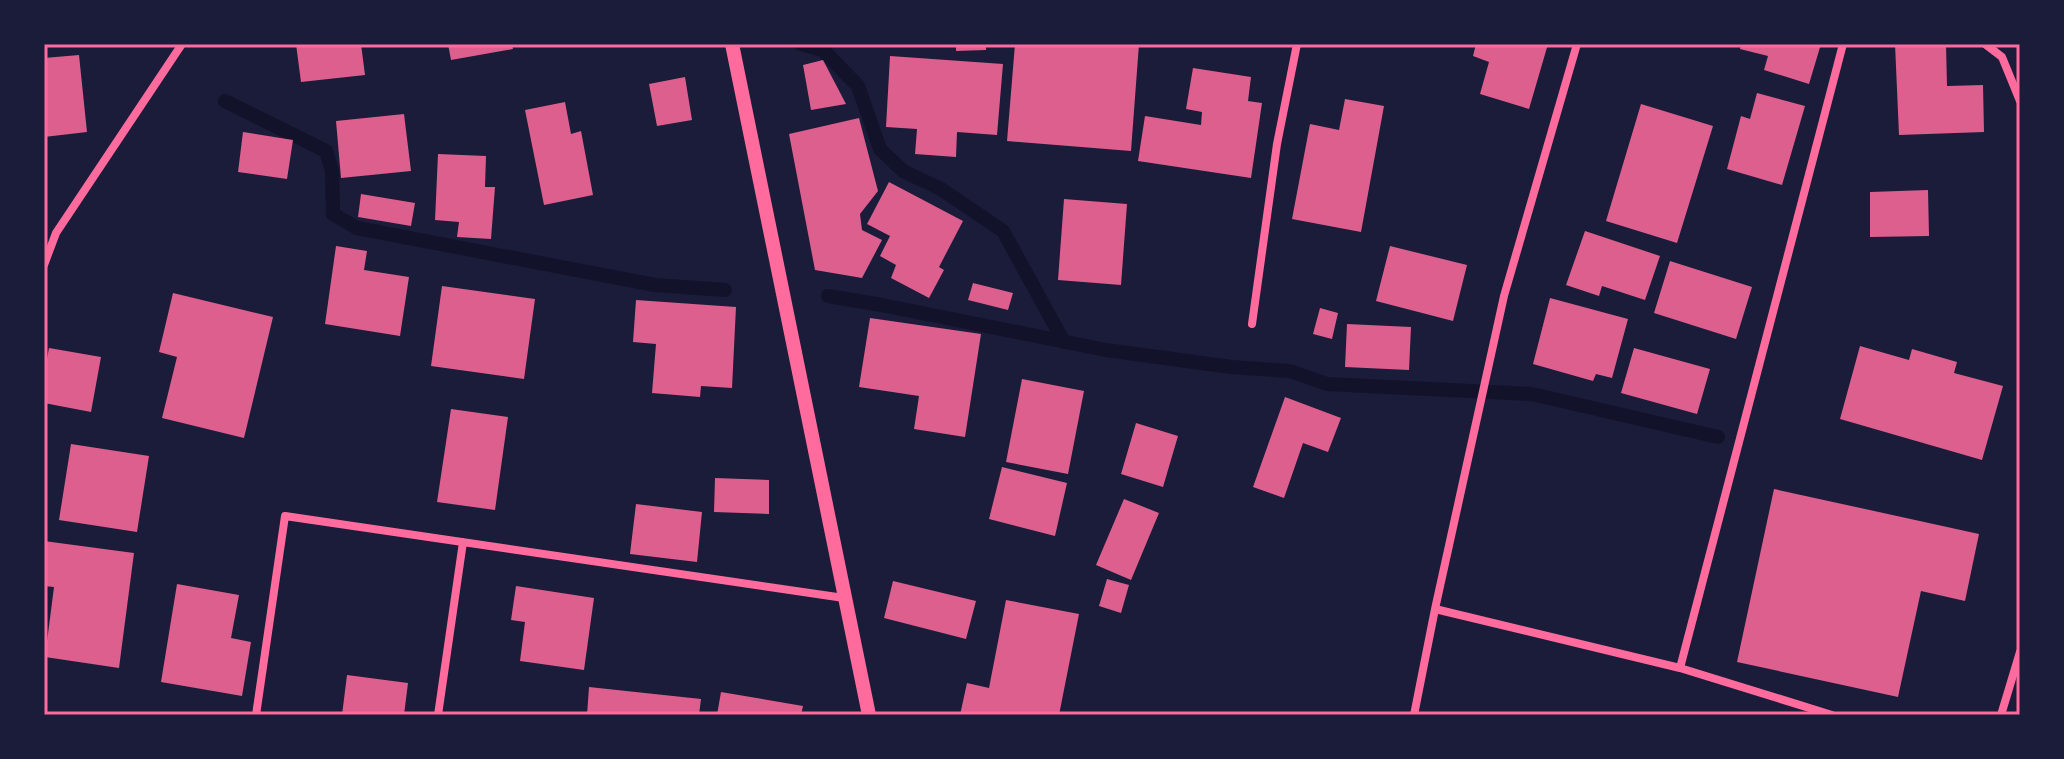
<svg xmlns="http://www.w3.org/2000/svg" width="2064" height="759" viewBox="0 0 2064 759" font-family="Jost,sans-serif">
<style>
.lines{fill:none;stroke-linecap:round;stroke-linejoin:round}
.stream{stroke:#12122b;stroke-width:14}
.building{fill:#dd5f8e}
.minor{stroke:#ff6b9d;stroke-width:8}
.tertiary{stroke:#ff6b9d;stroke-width:14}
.neatline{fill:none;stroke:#ff6b9d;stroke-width:3}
</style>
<rect width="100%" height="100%" fill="#1b1b3a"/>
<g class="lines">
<path class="stream" d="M 801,44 L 823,50 L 858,86 L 880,149 L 903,171 L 941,189 L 1003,231 L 1064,342
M 225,101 L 326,151 L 332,171 L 333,214 L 357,228 L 655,285 L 725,290
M 828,296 L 882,305 L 1106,350 L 1231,367 L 1290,371 L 1327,384 L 1532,394 L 1718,437"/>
</g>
<path class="building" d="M 296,44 L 361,44 L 365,75 L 301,82 Z
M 448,44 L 512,44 L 513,49 L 451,60 Z
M 956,44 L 986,44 L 986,50 L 956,51 Z
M 1015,44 L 1139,44 L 1131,151 L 1007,141 Z
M 1476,44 L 1548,44 L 1529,109 L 1480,94 L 1489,62 L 1473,56 Z
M 1741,44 L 1821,44 L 1809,84 L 1764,70 L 1768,56 L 1740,49 Z
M 1895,44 L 1946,44 L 1947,86 L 1983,85 L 1984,132 L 1899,135 Z
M 79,55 L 87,132 L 44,137 L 44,58 Z
M 890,56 L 1003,64 L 997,135 L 957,132 L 956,157 L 915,154 L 917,129 L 886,127 Z
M 823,60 L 846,104 L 811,110 L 803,65 Z
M 1193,68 L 1251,77 L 1248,101 L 1262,103 L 1251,178 L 1138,161 L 1145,116 L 1201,125 L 1202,112 L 1186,109 Z
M 685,77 L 692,120 L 657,126 L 649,84 Z
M 1757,93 L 1805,106 L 1782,185 L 1727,169 L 1741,116 L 1750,119 Z
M 1345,99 L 1384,106 L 1361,232 L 1292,219 L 1310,124 L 1339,130 Z
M 565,102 L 571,134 L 581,131 L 593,195 L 544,205 L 525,110 Z
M 1641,104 L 1713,126 L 1677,243 L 1606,221 Z
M 404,114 L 411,171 L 341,178 L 336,121 Z
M 859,118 L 878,191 L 860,214 L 862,230 L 882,240 L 862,278 L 815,270 L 789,134 Z
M 243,132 L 293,140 L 287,179 L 238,172 Z
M 438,154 L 486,156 L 485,187 L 495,187 L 491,239 L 457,237 L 459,222 L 435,220 Z
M 889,182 L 963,221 L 939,267 L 944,270 L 929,298 L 891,278 L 896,265 L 880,256 L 890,236 L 867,224 Z
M 1928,190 L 1929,236 L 1870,237 L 1870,192 Z
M 361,194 L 415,203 L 411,226 L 358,217 Z
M 1064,199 L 1127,204 L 1121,285 L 1058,280 Z
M 1585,231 L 1660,256 L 1645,300 L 1602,286 L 1599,296 L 1566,285 Z
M 336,246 L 367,251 L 364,270 L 409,277 L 400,336 L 325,324 Z
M 1390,246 L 1467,265 L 1453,321 L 1376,301 Z
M 1670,261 L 1752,287 L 1736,339 L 1654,313 Z
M 973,283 L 1013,293 L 1008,310 L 968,300 Z
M 442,286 L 535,299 L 524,379 L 431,366 Z
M 173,293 L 273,317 L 244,438 L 162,418 L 177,357 L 159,352 Z
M 1550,298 L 1628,319 L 1612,378 L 1596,374 L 1593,381 L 1533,364 Z
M 636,300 L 736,307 L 732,388 L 701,386 L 700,397 L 652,393 L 656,344 L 633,342 Z
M 1320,308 L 1338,313 L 1332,339 L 1313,334 Z
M 870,318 L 981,334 L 965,437 L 914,429 L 919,396 L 859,387 Z
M 1347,324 L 1411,327 L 1409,370 L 1345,367 Z
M 1860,346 L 1909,360 L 1912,349 L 1957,362 L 1954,373 L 2003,386 L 1982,460 L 1840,419 Z
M 49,348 L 101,357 L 91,412 L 44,403 L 44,374 Z
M 1634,348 L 1710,369 L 1697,414 L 1621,393 Z
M 1022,379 L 1084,391 L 1068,474 L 1006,462 Z
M 1285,397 L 1341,418 L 1328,452 L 1303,443 L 1284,498 L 1253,487 Z
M 451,409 L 508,417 L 495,510 L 437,502 Z
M 1136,423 L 1178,436 L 1163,487 L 1121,474 Z
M 71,444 L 149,456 L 137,532 L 59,520 Z
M 1002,467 L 1067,483 L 1055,536 L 989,519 Z
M 715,478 L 769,480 L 769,514 L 714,512 Z
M 1774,489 L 1979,534 L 1965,601 L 1921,591 L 1898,697 L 1737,662 Z
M 1124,499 L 1159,513 L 1131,580 L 1096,565 Z
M 636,504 L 702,512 L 697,562 L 630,554 Z
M 44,541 L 134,553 L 119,668 L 45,657 L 54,587 L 44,586 Z
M 1107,579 L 1129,585 L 1121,613 L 1099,606 Z
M 893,581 L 976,601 L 966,639 L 884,618 Z
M 177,584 L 239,595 L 231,638 L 251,642 L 242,696 L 161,682 Z
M 516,586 L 594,598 L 584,670 L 520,661 L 525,622 L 511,620 Z
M 1006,600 L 1079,614 L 1059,715 L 960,715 L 967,683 L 989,688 Z
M 347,675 L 408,683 L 404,715 L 342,715 Z
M 589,687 L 701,699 L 699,715 L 587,715 Z
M 721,692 L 803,706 L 801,715 L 717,715 Z"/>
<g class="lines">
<path class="minor" d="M 1985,44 L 2002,57 L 2020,101
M 44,265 L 56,233 L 182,44
M 1252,324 L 1277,144 L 1297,44
M 1435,609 L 1680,668 L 1832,715
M 1680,668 L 1843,44
M 256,715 L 285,516 L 844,598
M 438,715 L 463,542
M 1414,715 L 1435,609 L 1504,296 L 1577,44
M 2001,715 L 2020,652"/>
<path class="tertiary" d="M 732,44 L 869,715"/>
</g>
<rect width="2064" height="759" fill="none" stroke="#1b1b3a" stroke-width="92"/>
<rect x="46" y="46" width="1972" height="667" class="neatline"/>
</svg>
